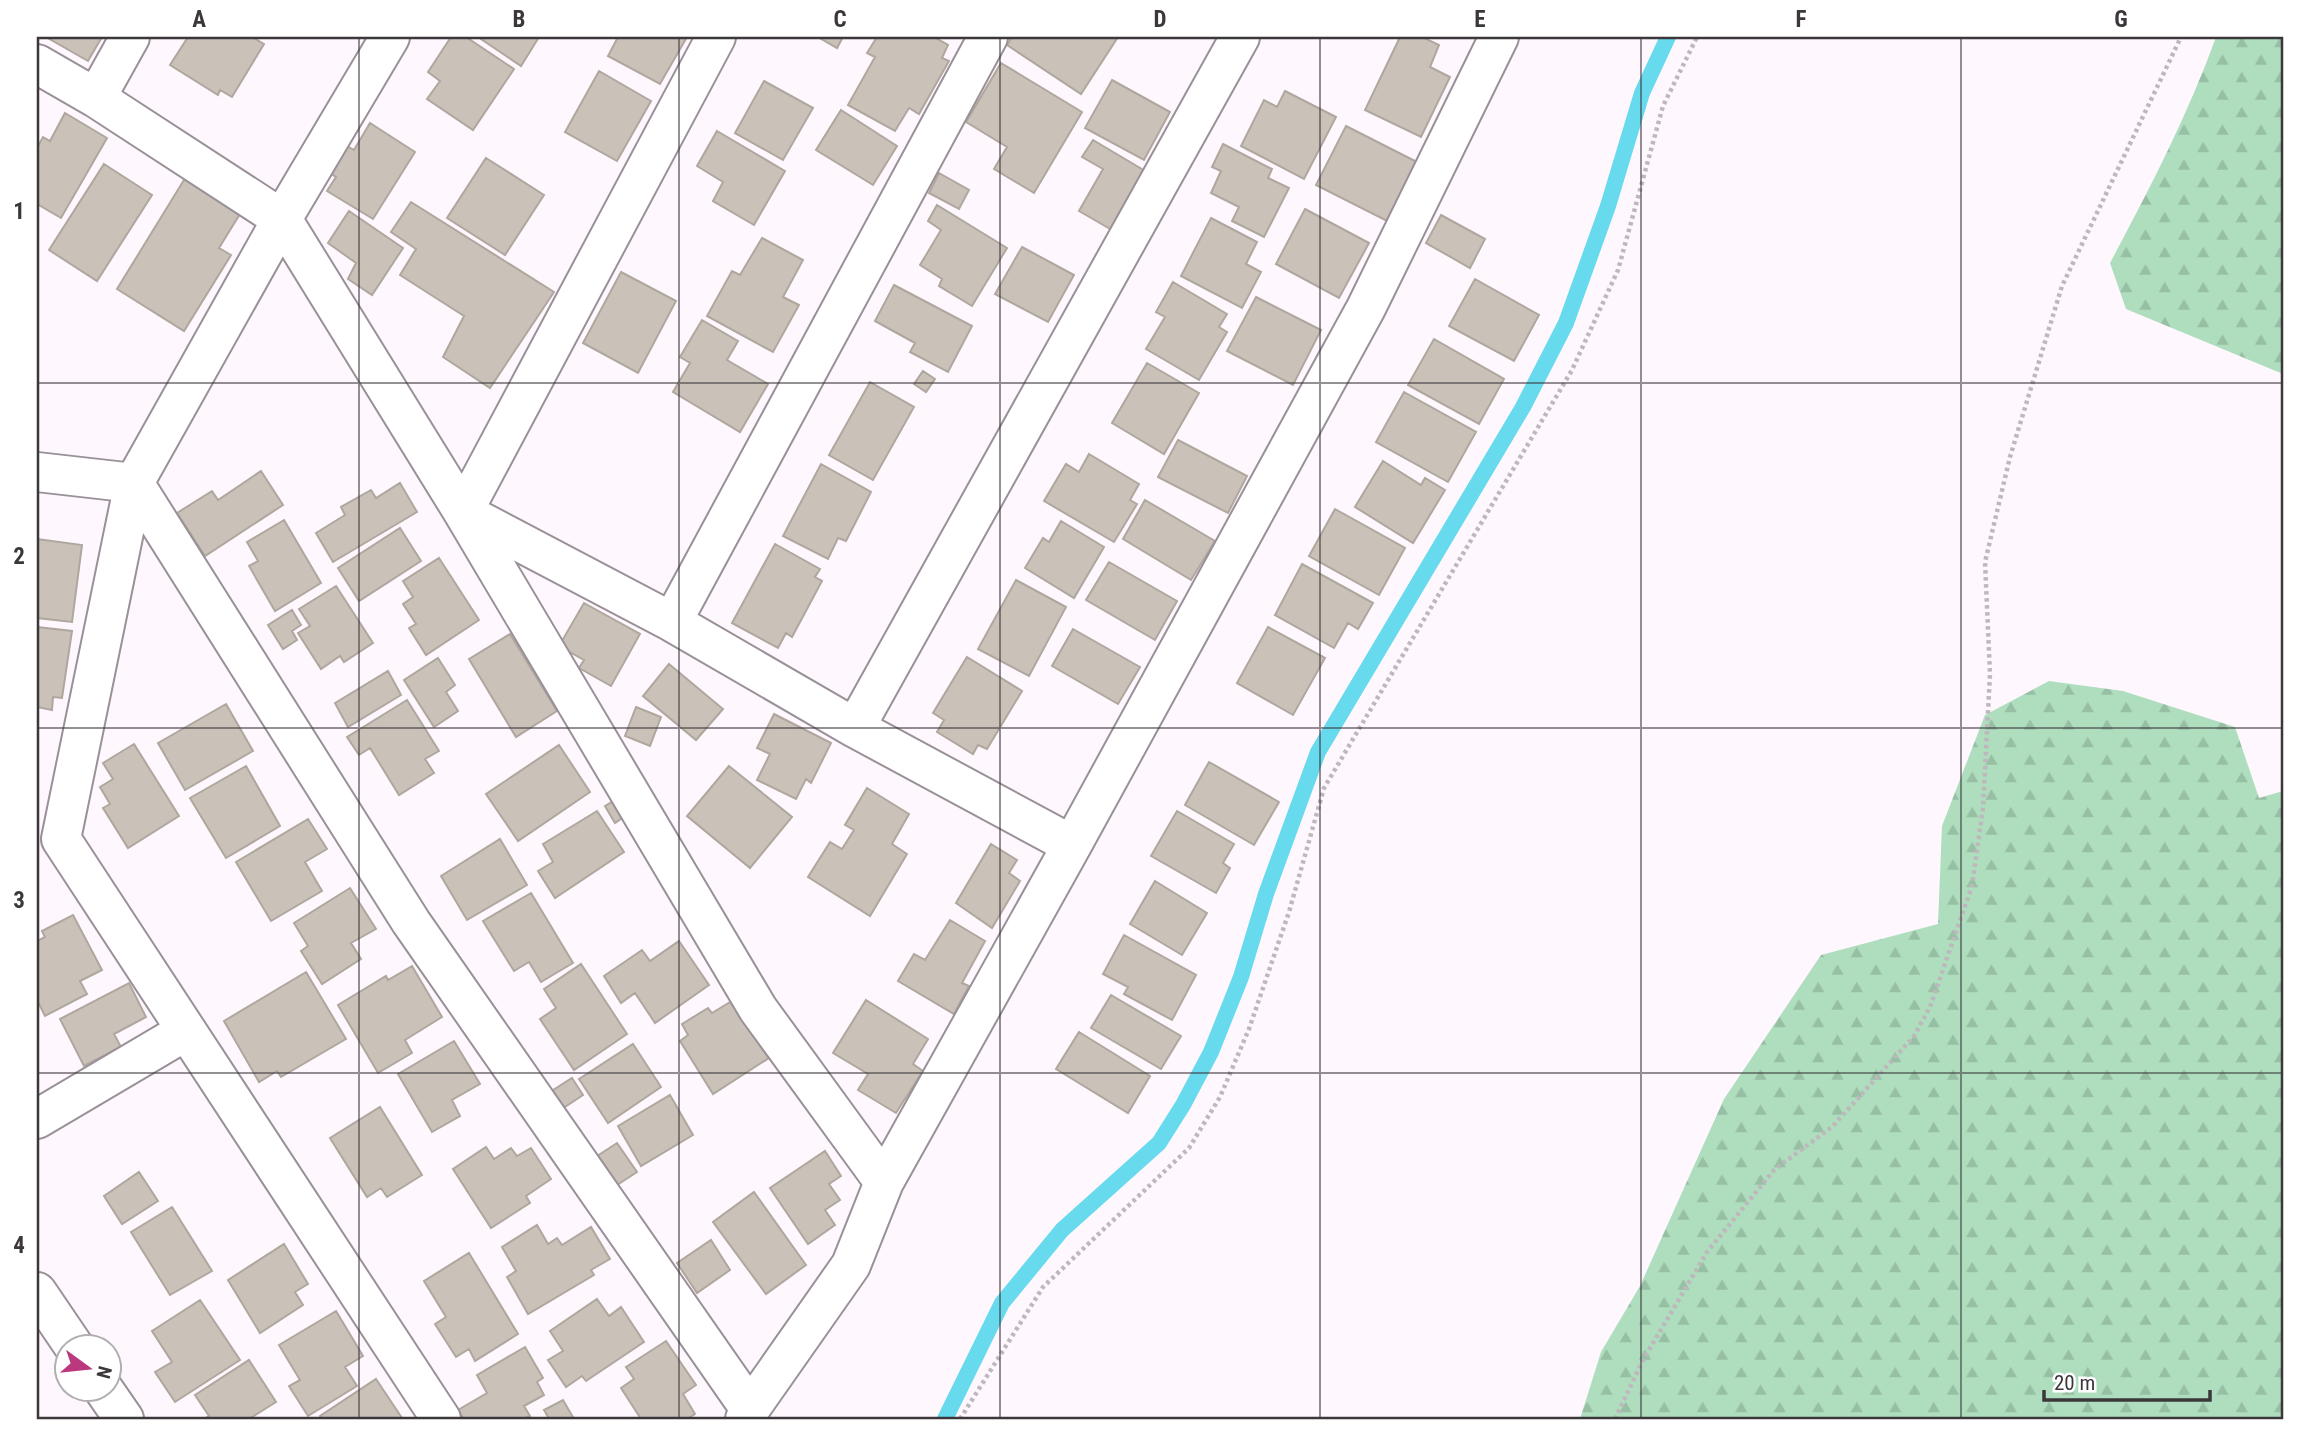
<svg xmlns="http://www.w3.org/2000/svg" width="2320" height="1456" viewBox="0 0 2320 1456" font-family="'Roboto Condensed',sans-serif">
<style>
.forest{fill:url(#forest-firs)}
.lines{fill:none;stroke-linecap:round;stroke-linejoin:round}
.stream{stroke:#67daed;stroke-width:16}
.building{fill:#cac1b8;stroke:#afa79e;stroke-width:2}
.street-casing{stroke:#999098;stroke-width:42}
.path{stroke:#beb7bd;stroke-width:4.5;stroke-dasharray:3.5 3.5;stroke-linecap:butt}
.street{stroke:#fff;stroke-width:38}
.grid{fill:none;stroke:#3b373b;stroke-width:2;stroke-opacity:0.55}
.neatline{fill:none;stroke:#3b373b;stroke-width:2.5}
.grid-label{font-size:23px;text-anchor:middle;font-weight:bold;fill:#3b373b}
</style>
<defs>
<pattern id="forest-firs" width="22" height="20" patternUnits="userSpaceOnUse" patternTransform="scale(1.75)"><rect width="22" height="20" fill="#aedebe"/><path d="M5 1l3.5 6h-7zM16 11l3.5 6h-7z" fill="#97bfa4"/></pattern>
</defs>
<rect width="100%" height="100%" fill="#fff7fe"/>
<path class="forest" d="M 2216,37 L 2283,37 L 2283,374 L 2126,309 L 2110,263 C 2149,190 2188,115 2216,37 Z
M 2049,681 L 2123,691 L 2235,727 L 2259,798 L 2283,791 L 2283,1419 L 1580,1419 L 1601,1352 L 1640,1286 L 1724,1099 L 1821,955 L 1938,924 L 1942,826 L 1985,715 Z"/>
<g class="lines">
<path class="stream" d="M 945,1419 L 1002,1303 L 1062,1230 L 1159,1143 L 1183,1105 L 1211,1052 L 1241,977 L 1266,894 L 1318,752 L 1523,407 L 1566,323 L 1608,206 L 1642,93 L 1668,37"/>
</g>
<path class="building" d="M 46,37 L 102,37 L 88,61 Z
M 188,37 L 252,37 L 264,44 L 232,97 L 220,90 L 218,95 L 170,65 Z
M 451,37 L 466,37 L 514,69 L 473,130 L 427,99 L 440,81 L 428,72 Z
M 478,37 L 539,37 L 521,66 Z
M 618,37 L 687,37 L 660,84 L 608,56 Z
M 818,37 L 843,37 L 837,48 Z
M 877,37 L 934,37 L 948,45 L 942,58 L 949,61 L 919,114 L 909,108 L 895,131 L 848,105 L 875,57 L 867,53 Z
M 1012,37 L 1118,37 L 1081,94 L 1007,45 Z
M 1400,37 L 1422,37 L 1439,45 L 1430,67 L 1450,77 L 1421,137 L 1365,110 Z
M 1001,63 L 1082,112 L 1034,193 L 994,169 L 1007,147 L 966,122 Z
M 599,71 L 651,101 L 617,161 L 565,132 Z
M 1112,80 L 1170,112 L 1144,160 L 1085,128 Z
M 764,81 L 813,108 L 783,160 L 735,133 Z
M 1285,91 L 1336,117 L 1304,179 L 1241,146 L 1264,100 L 1277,107 Z
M 841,110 L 897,146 L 873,185 L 816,150 Z
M 65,113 L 107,138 L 61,218 L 37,204 L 37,148 L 43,137 L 50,141 Z
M 370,123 L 415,152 L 373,219 L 327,191 L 336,177 L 330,173 L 347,146 L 354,150 Z
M 1346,126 L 1417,162 L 1387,221 L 1316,185 Z
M 717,131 L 785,171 L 754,225 L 713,201 L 723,182 L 697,166 Z
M 1093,140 L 1152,175 L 1117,233 L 1079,211 L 1103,169 L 1082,157 Z
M 1223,144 L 1272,169 L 1268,178 L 1289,188 L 1264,237 L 1232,221 L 1239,207 L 1211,193 L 1221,171 L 1212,167 Z
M 486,158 L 544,195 L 505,255 L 447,218 Z
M 104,164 L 152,195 L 97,281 L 49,250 Z
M 939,173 L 969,190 L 959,209 L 929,193 Z
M 187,175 L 243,209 L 219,248 L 231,255 L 184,331 L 117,289 Z
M 411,202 L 554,292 L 490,388 L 443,357 L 464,316 L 400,275 L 416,249 L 391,232 Z
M 937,205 L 1007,248 L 972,306 L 939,286 L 942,279 L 920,265 L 941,230 L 928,221 Z
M 1305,209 L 1369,243 L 1339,298 L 1276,264 Z
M 349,211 L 403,248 L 372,295 L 348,279 L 356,263 L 328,243 Z
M 1441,215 L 1485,239 L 1470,268 L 1426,243 Z
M 1211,218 L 1257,242 L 1246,264 L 1261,272 L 1242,308 L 1181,276 Z
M 762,238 L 803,260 L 783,297 L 799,305 L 773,352 L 707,316 L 732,271 L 740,275 Z
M 1022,247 L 1074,275 L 1048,322 L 995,294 Z
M 621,272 L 676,301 L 638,373 L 583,343 Z
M 1475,279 L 1539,315 L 1514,361 L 1449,326 Z
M 1173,282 L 1227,314 L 1219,327 L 1227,332 L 1199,380 L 1146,349 L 1165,317 L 1156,312 Z
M 894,285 L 972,326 L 948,372 L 910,352 L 915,343 L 875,321 Z
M 1256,297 L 1321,330 L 1293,385 L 1227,351 Z
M 702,320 L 738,341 L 727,360 L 768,384 L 740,432 L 673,392 L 690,363 L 680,357 Z
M 1434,339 L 1504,379 L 1479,424 L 1408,385 Z
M 1147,363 L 1199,393 L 1164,454 L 1112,423 Z
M 923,371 L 935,379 L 926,392 L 914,384 Z
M 870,382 L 914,407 L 873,480 L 829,455 Z
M 1404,392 L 1476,432 L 1448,482 L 1376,442 Z
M 1178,440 L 1247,476 L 1228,513 L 1158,477 Z
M 1089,454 L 1139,484 L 1130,500 L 1137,504 L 1114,542 L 1044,501 L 1066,464 L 1079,472 Z
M 1383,461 L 1421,485 L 1425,478 L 1445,490 L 1413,543 L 1355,507 Z
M 821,464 L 871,492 L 846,541 L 838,538 L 828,559 L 783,536 Z
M 261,471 L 283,505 L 205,556 L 177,513 L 212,491 L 218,500 Z
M 400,483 L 417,512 L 333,562 L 316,533 L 345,515 L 341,507 L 371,490 L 376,498 Z
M 1145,500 L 1215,541 L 1191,580 L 1123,539 Z
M 1335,509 L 1405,548 L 1379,595 L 1309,556 Z
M 284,520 L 321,583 L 275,611 L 249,566 L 258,561 L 247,542 Z
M 1061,521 L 1104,547 L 1074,598 L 1025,568 L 1043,538 L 1049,542 Z
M 400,528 L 421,561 L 359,601 L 338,568 Z
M 37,539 L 82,545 L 72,622 L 37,618 Z
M 775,544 L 820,569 L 815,577 L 822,581 L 792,637 L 786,633 L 778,648 L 732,623 Z
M 439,558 L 479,620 L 426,655 L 409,628 L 416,624 L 403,604 L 413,597 L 403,581 Z
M 1109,562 L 1177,601 L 1155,640 L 1086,600 Z
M 1302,564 L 1373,603 L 1358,629 L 1348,623 L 1334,648 L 1275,615 Z
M 1016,580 L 1066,607 L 1029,676 L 978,649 Z
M 336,586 L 373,643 L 344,662 L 340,656 L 321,669 L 298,633 L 310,626 L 299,609 Z
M 584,603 L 640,634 L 611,686 L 579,668 L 584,660 L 559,646 Z
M 292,610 L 301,625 L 292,631 L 297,640 L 283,649 L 268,625 Z
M 37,627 L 72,631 L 62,698 L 53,697 L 52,710 L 37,707 Z
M 1268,627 L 1325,658 L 1293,715 L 1237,683 Z
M 1073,629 L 1140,667 L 1118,704 L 1052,666 Z
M 510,634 L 557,711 L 516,737 L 469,659 Z
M 967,657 L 1022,691 L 987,749 L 978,745 L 973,754 L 937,732 L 944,720 L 933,713 Z
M 438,658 L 455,685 L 446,692 L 458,711 L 434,727 L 404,680 Z
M 669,664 L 723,709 L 696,740 L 643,696 Z
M 388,671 L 401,695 L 348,727 L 335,703 Z
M 407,700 L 439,751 L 425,759 L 434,773 L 399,795 L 370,748 L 359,755 L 347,737 Z
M 226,704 L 253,751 L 185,790 L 158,743 Z
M 636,707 L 661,717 L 650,746 L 625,736 Z
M 774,714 L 831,743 L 811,783 L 806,779 L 796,799 L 757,780 L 770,754 L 757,748 Z
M 134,744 L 179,816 L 128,848 L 103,808 L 110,804 L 100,787 L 113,779 L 103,763 Z
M 559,745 L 590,792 L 518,841 L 486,794 Z
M 1209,762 L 1279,802 L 1254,845 L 1185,805 Z
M 246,766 L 280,826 L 226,858 L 190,798 Z
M 729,766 L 792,817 L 750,868 L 687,816 Z
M 867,788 L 909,814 L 892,844 L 907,854 L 870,916 L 808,877 L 830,842 L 842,849 L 854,830 L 845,825 Z
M 622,796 L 631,812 L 615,823 L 605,806 Z
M 597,811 L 624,852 L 555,898 L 538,871 L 553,862 L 543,844 Z
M 1177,811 L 1234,844 L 1223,863 L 1230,868 L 1216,893 L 1151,856 Z
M 308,819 L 327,849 L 305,862 L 322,891 L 271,921 L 236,862 Z
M 500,839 L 527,885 L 467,920 L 441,876 Z
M 991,844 L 1017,860 L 1009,873 L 1020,881 L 992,928 L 956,903 Z
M 1155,881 L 1207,913 L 1182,955 L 1130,924 Z
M 350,888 L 376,929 L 351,943 L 361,959 L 322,984 L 301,951 L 308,946 L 294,923 Z
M 531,893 L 573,963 L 541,982 L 529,962 L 514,971 L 483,921 Z
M 73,915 L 102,970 L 80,981 L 87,994 L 45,1016 L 37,1000 L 37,941 L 45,937 L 42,931 Z
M 950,920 L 985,941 L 962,983 L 969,986 L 954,1014 L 898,981 L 914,954 L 925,960 Z
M 1124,935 L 1196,975 L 1172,1020 L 1124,994 L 1128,987 L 1103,974 Z
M 679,941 L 709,985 L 655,1023 L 635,993 L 621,1003 L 604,976 L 642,950 L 650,961 Z
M 581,964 L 627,1034 L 574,1070 L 540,1019 L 556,1008 L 544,989 Z
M 412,966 L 442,1017 L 405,1040 L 412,1053 L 378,1073 L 338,1005 L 386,976 L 388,980 Z
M 306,972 L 346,1039 L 281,1077 L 277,1071 L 259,1082 L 224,1021 Z
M 129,983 L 146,1017 L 114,1034 L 121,1047 L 84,1066 L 60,1019 Z
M 1111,995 L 1181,1036 L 1161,1069 L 1091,1028 Z
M 735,999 L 772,1056 L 713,1094 L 680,1041 L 688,1035 L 682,1024 L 708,1008 L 712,1013 Z
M 866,1000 L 928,1039 L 913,1064 L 923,1071 L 896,1113 L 858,1090 L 868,1074 L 833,1053 Z
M 1079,1032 L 1150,1076 L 1128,1113 L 1056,1069 Z
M 454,1041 L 480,1084 L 452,1100 L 460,1116 L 432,1132 L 398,1074 Z
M 633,1044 L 661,1087 L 608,1123 L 579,1079 Z
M 572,1078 L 583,1095 L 559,1111 L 547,1094 Z
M 670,1095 L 693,1135 L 641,1166 L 618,1126 Z
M 380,1107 L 422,1175 L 387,1197 L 381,1188 L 367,1197 L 330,1138 Z
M 617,1143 L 637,1172 L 611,1189 L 591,1160 Z
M 486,1147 L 494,1159 L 511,1148 L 517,1156 L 531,1148 L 551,1179 L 526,1196 L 530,1203 L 491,1228 L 453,1169 Z
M 825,1151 L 841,1176 L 829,1184 L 840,1200 L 825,1210 L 835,1225 L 808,1244 L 770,1188 Z
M 139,1172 L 158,1201 L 122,1224 L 104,1196 Z
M 754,1192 L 806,1265 L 766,1294 L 713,1222 Z
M 172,1207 L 212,1271 L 170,1295 L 131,1232 Z
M 537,1225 L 548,1244 L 557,1238 L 562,1245 L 591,1227 L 610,1259 L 591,1270 L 594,1275 L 528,1314 L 507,1277 L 516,1271 L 502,1247 Z
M 711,1240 L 730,1270 L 697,1293 L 677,1263 Z
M 284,1244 L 308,1284 L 295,1292 L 303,1305 L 260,1333 L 228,1280 Z
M 469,1253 L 518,1334 L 475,1361 L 469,1349 L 456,1357 L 435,1324 L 446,1317 L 424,1281 Z
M 597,1299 L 609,1316 L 621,1307 L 644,1342 L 586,1381 L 582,1376 L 566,1387 L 548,1360 L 563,1351 L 550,1331 Z
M 200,1300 L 240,1360 L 175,1402 L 155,1372 L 172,1362 L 152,1331 Z
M 336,1311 L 363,1356 L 345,1367 L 357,1386 L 308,1416 L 289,1386 L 300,1380 L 279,1345 Z
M 666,1341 L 696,1385 L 683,1394 L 695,1414 L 687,1419 L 641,1419 L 621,1388 L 634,1379 L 626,1367 Z
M 525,1347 L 543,1378 L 537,1382 L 544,1395 L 524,1406 L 530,1416 L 523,1419 L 464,1419 L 458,1410 L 487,1393 L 477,1375 Z
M 249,1360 L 276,1402 L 249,1419 L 204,1419 L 209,1416 L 195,1395 Z
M 376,1379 L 402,1418 L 322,1419 L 320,1416 Z
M 563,1400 L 574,1419 L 545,1419 L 548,1417 L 544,1410 Z"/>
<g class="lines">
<g class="street-casing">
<path id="street" d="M 390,37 L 282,219 L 134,483 L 411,922 L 750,1409
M 716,37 L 463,512 L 758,1009 L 884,1182
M 37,64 L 96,98 L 282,219 L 463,512 L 672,622 L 855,728 L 1072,845
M 96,98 L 130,37
M 37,472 L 134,483 L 61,839 L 441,1419
M 672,622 L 988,37
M 855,728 L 1240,37
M 37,1119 L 186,1031
M 37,1292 L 75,1348
M 104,1390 L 124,1419
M 745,1419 L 750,1409 L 851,1265 L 884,1182 L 1072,845 L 1366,308 L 1499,37"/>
</g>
<path class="path" d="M 960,1419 L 1043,1287 L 1189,1148 L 1220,1097 L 1249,1029 L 1289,912 L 1324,788 L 1572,370 L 1618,270 L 1663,106 L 1697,37
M 1615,1419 L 1643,1360 L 1707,1252 L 1774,1170 L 1833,1126 L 1914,1036 L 1930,1007 L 1972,886 L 1983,808 L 1990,674 L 1985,562 L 2010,457 L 2062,286 L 2181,37"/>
<use href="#street" class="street"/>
</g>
<path class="grid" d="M 359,37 L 359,1419M 679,37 L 679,1419M 1000,37 L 1000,1419M 1320,37 L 1320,1419M 1641,37 L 1641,1419M 1961,37 L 1961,1419M 37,383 L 2283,383M 37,728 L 2283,728M 37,1073 L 2283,1073"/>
<rect width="2320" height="1456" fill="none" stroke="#ffffff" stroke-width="77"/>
<g transform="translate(88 1368) rotate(105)"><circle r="33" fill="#ffffff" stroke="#b1afb1" stroke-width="2"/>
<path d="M0-5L12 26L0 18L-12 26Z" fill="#bb387f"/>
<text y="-10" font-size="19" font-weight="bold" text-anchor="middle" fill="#3b373b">N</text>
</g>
<path d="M2044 1390v10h166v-10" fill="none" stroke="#3b373b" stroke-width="3.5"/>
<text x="2054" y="1390" font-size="21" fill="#3b373b" stroke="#ffffff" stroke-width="5" paint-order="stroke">20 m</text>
<rect x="38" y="38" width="2244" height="1380" class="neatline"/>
<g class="grid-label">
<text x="199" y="27">A</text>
<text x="519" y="27">B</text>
<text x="840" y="27">C</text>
<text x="1160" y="27">D</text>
<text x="1480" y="27">E</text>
<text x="1801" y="27">F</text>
<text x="2121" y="27">G</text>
<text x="19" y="219">1</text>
<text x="19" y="564">2</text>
<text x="19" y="908">3</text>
<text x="19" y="1253">4</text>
</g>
</svg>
